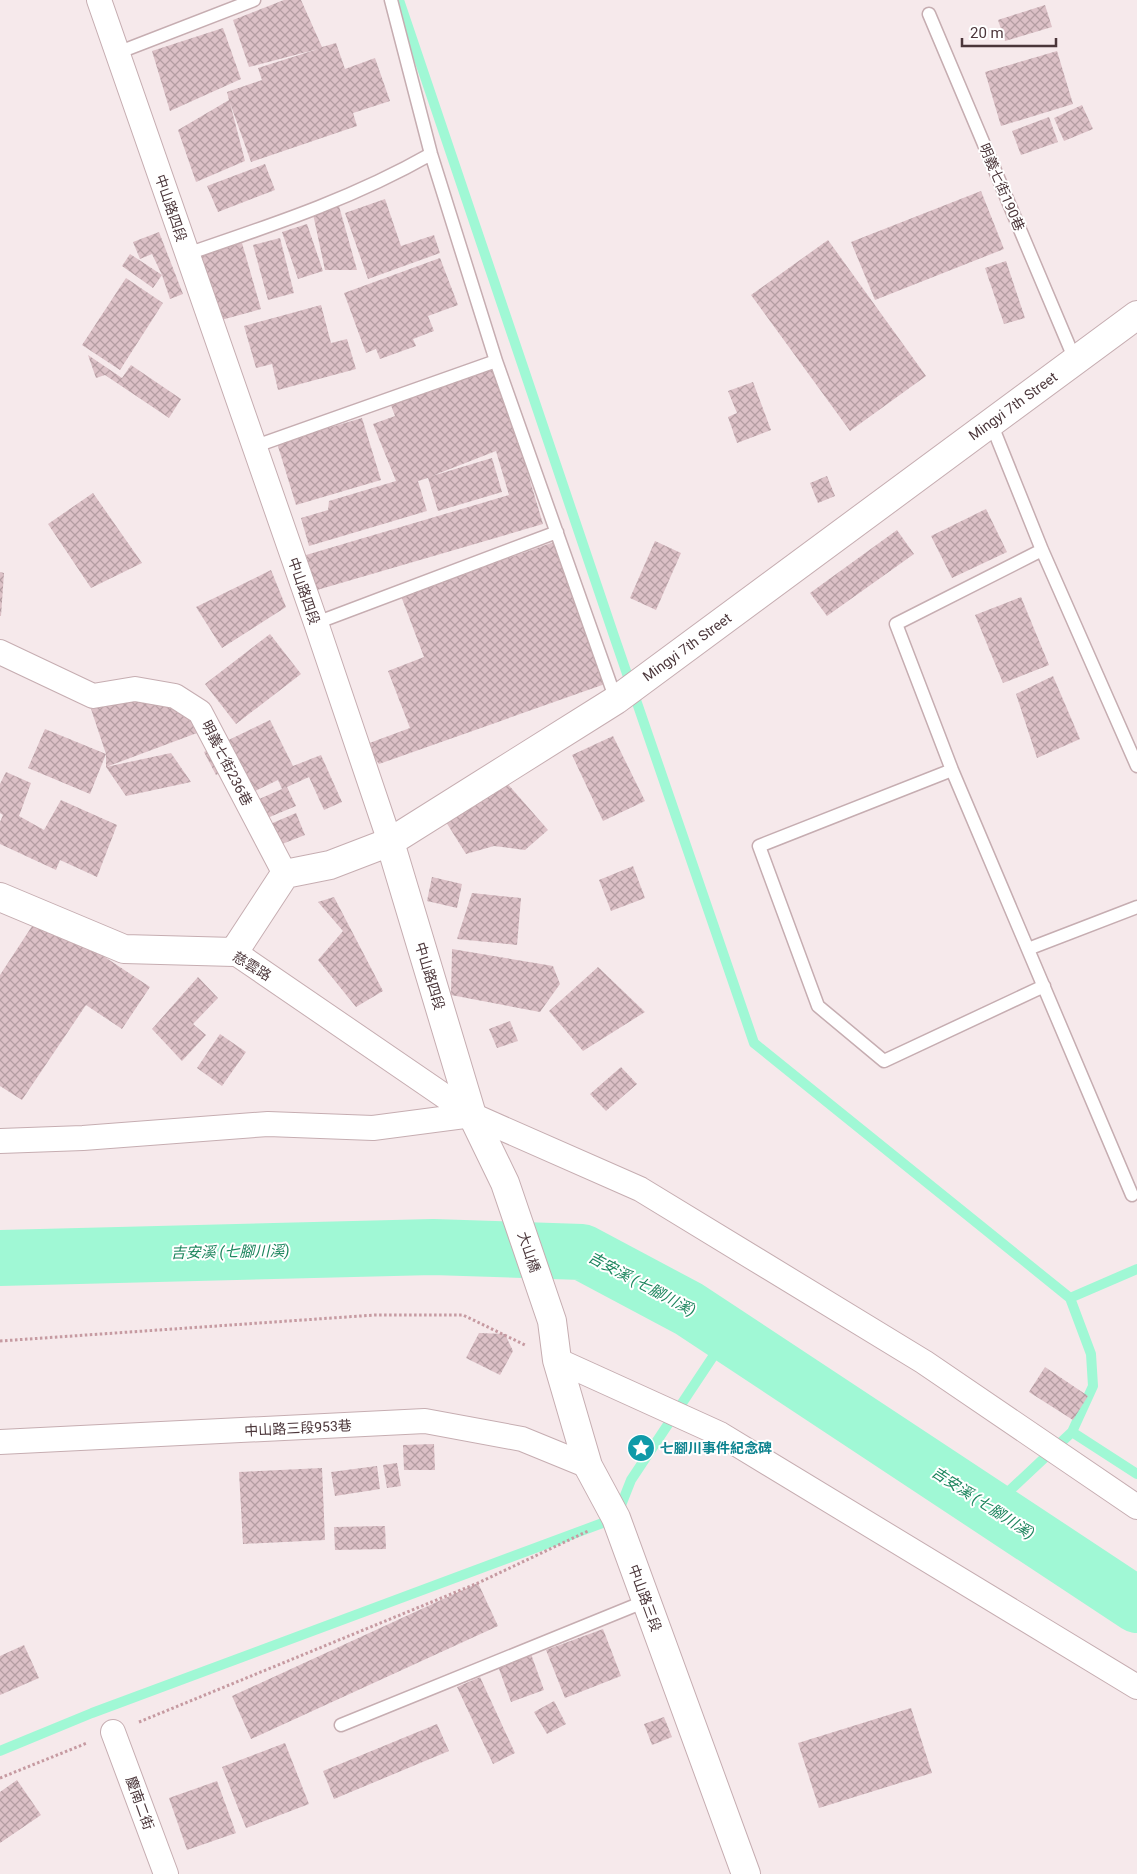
<svg xmlns="http://www.w3.org/2000/svg" width="1137" height="1874" viewBox="0 0 1137 1874" font-family="Roboto,'Noto Sans TC',sans-serif">
<style>
.lines{fill:none;stroke-linecap:round;stroke-linejoin:round}
.stream{stroke:#a0f8d5;stroke-width:10}
.river{stroke:#a0f8d5;stroke-width:56}
.building{fill:url(#building-cross-hatch)}
.service-casing{stroke:#c6adb1;stroke-width:15}
.minor-casing{stroke:#c6adb1;stroke-width:26}
.tertiary-casing{stroke:#c6adb1;stroke-width:30}
.path{stroke:#c69aa1;stroke-width:3;stroke-dasharray:2.5 2.5;stroke-linecap:butt}
.service{stroke:#fff;stroke-width:12}
.minor{stroke:#fff;stroke-width:24}
.tertiary{stroke:#fff;stroke-width:28}
.labels{text-anchor:middle;dominant-baseline:central;stroke-width:4;stroke-linejoin:round;paint-order:stroke}
.street-label{font-size:14px;fill:#4b363a;stroke:#fff}
.culture-label{font-size:14px;font-weight:bold;fill:#0d838f;stroke:#fff;text-anchor:start}
.water-label{font-size:15px;font-style:italic;fill:#1c855d;stroke:#fff}
</style>
<defs>
<pattern id="building-cross-hatch" width="8" height="8" patternUnits="userSpaceOnUse" patternTransform="scale(1.25)"><rect width="8" height="8" fill="#dcc0c6"/><path d="M0 0l8 8M0 8l8-8" fill="none" stroke="#b49da2"/></pattern>
</defs>
<rect width="100%" height="100%" fill="#f6e9eb"/>
<g class="lines">
<path class="stream" d="M 399,0 L 614,636 L 754,1043 L 1070,1298 L 1091,1354 L 1093,1386 L 1072,1432 L 991,1508
M 1070,1298 L 1137,1269
M 1072,1432 L 1137,1474
M 0,1751 L 92,1713 L 616,1518 L 631,1480 L 728,1334"/>
<path class="river" d="M 0,1258 L 433,1247 L 582,1252 L 689,1309 L 1137,1605"/>
</g>
<path class="building" d="M 284,0 L 301,0 L 322,47 L 336,43 L 345,69 L 375,58 L 390,101 L 353,113 L 357,126 L 251,162 L 230,103 L 245,161 L 196,182 L 178,130 L 229,100 L 227,92 L 262,80 L 258,68 L 318,49 L 249,67 L 233,20 Z
M 1045,5 L 1052,27 L 1005,41 L 998,20 Z
M 223,28 L 241,79 L 170,111 L 152,51 Z
M 1057,51 L 1073,104 L 1001,126 L 985,72 Z
M 1082,105 L 1093,129 L 1064,141 L 1054,118 Z
M 1049,117 L 1058,142 L 1021,155 L 1012,131 Z
M 265,164 L 275,190 L 218,212 L 207,186 Z
M 981,191 L 1004,249 L 875,300 L 851,242 Z
M 385,199 L 401,246 L 434,235 L 440,253 L 368,279 L 345,213 Z
M 339,206 L 357,270 L 325,270 L 313,214 Z
M 307,224 L 323,271 L 298,279 L 282,232 Z
M 159,232 L 183,294 L 170,299 L 162,275 L 153,288 L 122,266 L 130,254 L 162,275 L 152,254 L 140,259 L 133,242 Z
M 280,238 L 294,293 L 268,300 L 253,245 Z
M 828,240 L 926,376 L 850,431 L 751,295 Z
M 242,243 L 261,309 L 214,322 L 195,256 Z
M 440,258 L 458,305 L 428,316 L 434,331 L 413,339 L 416,346 L 380,359 L 376,349 L 366,353 L 344,293 Z
M 1006,261 L 1025,318 L 1004,324 L 985,268 Z
M 126,278 L 163,303 L 120,370 L 82,345 Z
M 321,305 L 331,343 L 347,339 L 356,369 L 278,390 L 272,364 L 256,368 L 244,326 Z
M 88,355 L 122,378 L 131,365 L 181,399 L 169,418 L 105,375 L 96,378 Z
M 495,363 L 543,524 L 317,590 L 306,555 L 509,495 L 496,451 L 432,476 L 492,458 L 502,492 L 438,511 L 428,478 L 418,481 L 427,511 L 309,546 L 301,518 L 328,510 L 329,501 L 396,481 L 373,424 L 395,416 L 389,400 Z
M 753,382 L 771,430 L 737,443 L 728,417 L 737,413 L 728,391 Z
M 362,418 L 381,480 L 296,505 L 277,443 Z
M 827,476 L 835,496 L 818,503 L 810,483 Z
M 93,493 L 142,563 L 91,588 L 48,524 Z
M 986,509 L 1007,552 L 952,578 L 931,536 Z
M 897,530 L 914,554 L 827,616 L 810,593 Z
M 655,541 L 681,553 L 656,610 L 630,598 Z
M 554,542 L 605,684 L 379,764 L 364,745 L 410,728 L 388,671 L 424,657 L 401,596 Z
M 271,570 L 286,607 L 222,648 L 196,607 Z
M 0,572 L 4,573 L 1,616 L 0,616 Z
M 1021,597 L 1049,665 L 1003,683 L 975,615 Z
M 270,634 L 301,674 L 236,724 L 205,684 Z
M 1053,676 L 1080,739 L 1037,758 L 1016,694 Z
M 127,696 L 189,705 L 197,733 L 106,767 L 171,753 L 191,782 L 126,796 L 106,767 L 106,754 L 91,709 Z
M 270,720 L 293,766 L 321,755 L 342,802 L 324,810 L 309,777 L 287,787 L 296,806 L 265,819 L 257,800 L 282,789 L 278,780 L 249,794 L 235,766 L 216,775 L 204,752 Z
M 45,729 L 106,754 L 90,794 L 28,768 Z
M 613,736 L 645,801 L 603,821 L 572,755 Z
M 6,772 L 31,783 L 19,816 L 44,830 L 61,800 L 117,825 L 97,877 L 60,860 L 56,870 L 0,844 L 0,822 L 3,815 L 0,813 L 0,784 Z
M 506,782 L 548,830 L 525,850 L 494,846 L 466,854 L 436,806 Z
M 296,813 L 305,835 L 277,846 L 268,825 Z
M 633,866 L 645,898 L 611,911 L 599,880 Z
M 432,877 L 462,884 L 457,908 L 427,901 Z
M 472,893 L 521,898 L 517,945 L 457,939 Z
M 334,897 L 383,991 L 356,1007 L 318,960 L 343,931 L 318,902 Z
M 40,914 L 150,987 L 122,1029 L 86,1005 L 22,1100 L 0,1086 L 0,975 Z
M 452,949 L 553,966 L 560,984 L 540,1012 L 451,995 Z
M 598,967 L 645,1012 L 583,1051 L 549,1011 Z
M 198,977 L 218,998 L 193,1024 L 206,1035 L 182,1061 L 152,1029 Z
M 510,1021 L 518,1041 L 497,1048 L 489,1029 Z
M 220,1034 L 246,1052 L 222,1086 L 197,1068 Z
M 621,1067 L 637,1084 L 606,1111 L 590,1094 Z
M 479,1333 L 505,1334 L 513,1351 L 500,1375 L 466,1358 Z
M 1045,1367 L 1088,1396 L 1073,1420 L 1029,1392 Z
M 434,1444 L 435,1470 L 404,1470 L 403,1445 Z
M 397,1463 L 401,1486 L 387,1488 L 383,1465 Z
M 377,1466 L 380,1489 L 335,1496 L 331,1472 Z
M 322,1468 L 325,1540 L 243,1544 L 239,1472 Z
M 385,1526 L 386,1549 L 335,1550 L 334,1527 Z
M 478,1583 L 498,1626 L 251,1739 L 232,1696 Z
M 603,1629 L 621,1676 L 565,1698 L 546,1650 Z
M 24,1645 L 39,1678 L 0,1695 L 0,1656 Z
M 531,1654 L 544,1690 L 511,1702 L 498,1666 Z
M 480,1677 L 515,1753 L 493,1764 L 457,1687 Z
M 554,1701 L 566,1724 L 547,1734 L 534,1712 Z
M 911,1708 L 932,1773 L 819,1808 L 798,1743 Z
M 664,1717 L 672,1737 L 652,1745 L 644,1724 Z
M 437,1724 L 449,1751 L 334,1799 L 323,1771 Z
M 285,1743 L 309,1804 L 246,1828 L 222,1767 Z
M 17,1780 L 41,1815 L 0,1843 L 0,1792 Z
M 217,1781 L 236,1833 L 187,1850 L 169,1798 Z"/>
<g class="lines">
<g class="service-casing">
<path id="service" d="M 391,0 L 431,154 L 496,361 L 616,700
M 929,14 L 1075,360
M 117,53 L 254,0
M 187,254 C 272,225 352,199 431,154
M 991,423 L 1042,550 L 1137,766
M 253,447 L 496,361
M 1042,550 L 896,624 L 952,770 L 1132,1195
M 316,623 L 557,532
M 952,770 L 759,846 L 818,1006 L 884,1061 L 1044,986
M 1028,949 L 1137,907
M 341,1725 L 646,1601"/>
</g>
<g class="minor-casing">
<path id="minor" d="M 99,0 L 316,623 L 390,842
M 0,652 L 93,696 L 135,689 L 175,696 L 200,712 L 285,874
M 234,952 L 472,1115 L 640,1189 L 924,1362 L 1137,1507
M 0,1141 L 83,1138 L 268,1124 L 373,1128 L 472,1115
M 557,1360 L 720,1434 L 1137,1687
M 0,1442 L 425,1421 L 522,1439 L 588,1466
M 113,1732 L 166,1874"/>
</g>
<g class="tertiary-casing">
<path id="tertiary" d="M 390,842 L 472,1115 L 505,1183 L 552,1321 L 557,1360 L 588,1466 L 616,1518 L 746,1874
M 0,897 L 124,949 L 234,952 L 285,874 L 330,865 L 390,842 L 616,700 L 1137,315"/>
</g>
<path class="path" d="M 0,1341 L 375,1315 L 463,1315 L 525,1345
M 139,1722 L 478,1583 L 588,1531
M 0,1778 L 87,1743"/>
<use href="#service" class="service"/>
<use href="#minor" class="minor"/>
<use href="#tertiary" class="tertiary"/>
</g>
<defs>
<g id="sight-disc" transform="scale(1.4375)"><circle r="9.5" fill="#0f9aa8" stroke="#fff"/><path d="M0-6L1.8-2.2L6-1.7L2.9 1.2L3.7 5.4L0 3.3L-3.7 5.4L-2.9 1.2L-6-1.7L-1.8-2.2Z" fill="#fff"/></g>
</defs>
<g fill-rule="evenodd">
<use href="#sight-disc" x="641" y="1448"/>
</g>
<g class="labels">
<g class="street-label">
<text transform="translate(1002 187) rotate(67)">明義七街190巷</text>
<text transform="translate(171 208) rotate(71)">中山路四段</text>
<text transform="translate(1013 406) rotate(-36)">Mingyi 7th Street</text>
<text transform="translate(304 591) rotate(71)">中山路四段</text>
<text transform="translate(687 647) rotate(-36)">Mingyi 7th Street</text>
<text transform="translate(227 763) rotate(63)">明義七街236巷</text>
<text transform="translate(252 966) rotate(31)">慈雲路</text>
<text transform="translate(430 976) rotate(73)">中山路四段</text>
<text transform="translate(529 1252) rotate(71)">大山橋</text>
<text transform="translate(298 1428) rotate(-3)">中山路三段953巷</text>
<text transform="translate(645 1598) rotate(70)">中山路三段</text>
<text transform="translate(140 1803) rotate(70)">慶南二街</text>
</g>
<g class="culture-label">
<text x="660" y="1448">七腳川事件紀念碑</text>
</g>
<g class="water-label">
<text transform="translate(230 1252) rotate(-1)">吉安溪 (七腳川溪)</text>
<text transform="translate(642 1284) rotate(28)">吉安溪 (七腳川溪)</text>
<text transform="translate(983 1503) rotate(33)">吉安溪 (七腳川溪)</text>
</g>
</g>
<path d="M962 38v8h94v-8" fill="none" stroke="#4b363a" stroke-width="2.5"/>
<text x="970" y="38" font-size="15" fill="#4b363a" stroke="#ffffff" stroke-width="4" paint-order="stroke">20 m</text>
</svg>
